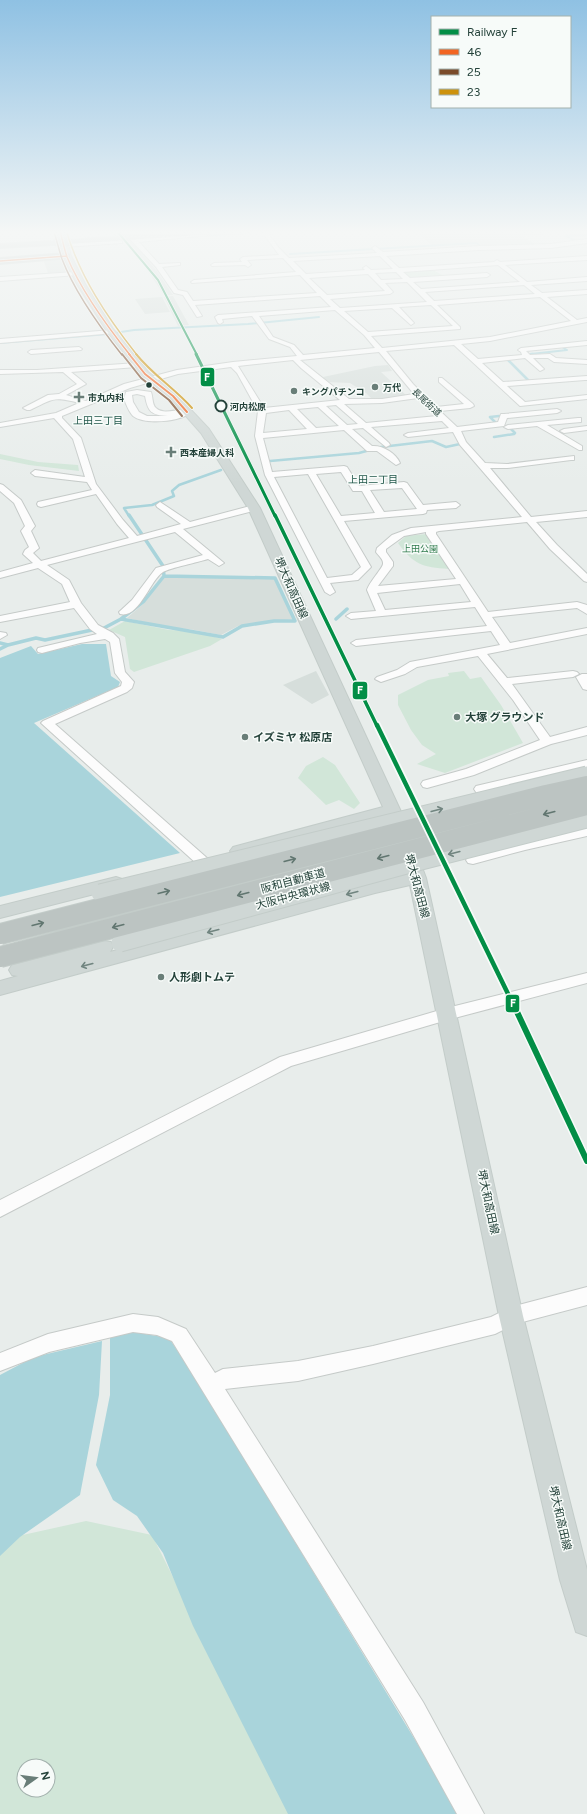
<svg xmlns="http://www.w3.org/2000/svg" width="587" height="1814" viewBox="0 0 587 1814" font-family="Figtree,'Noto Sans JP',sans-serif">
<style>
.built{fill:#d6dedb}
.green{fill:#d1e6d8;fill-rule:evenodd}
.water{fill:#a9d4db}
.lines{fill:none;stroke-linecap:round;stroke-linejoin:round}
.stream-far2{stroke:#a9d4db;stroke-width:2}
.stream-far1{stroke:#a9d4db;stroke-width:2.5}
.stream{stroke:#a9d4db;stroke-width:3.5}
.minor-casing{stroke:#c5cac8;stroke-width:2}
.major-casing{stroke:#c3ccc9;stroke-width:2}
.highway-casing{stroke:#c3ccc9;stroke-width:2}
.minor{fill:#fcfcfc;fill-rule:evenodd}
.major{fill:#cfd7d5;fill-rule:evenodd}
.highway{fill:#bcc4c2;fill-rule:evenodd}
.major-bridge-casing{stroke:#c3ccc9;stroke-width:19;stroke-linecap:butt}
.highway-bridge-far1-casing{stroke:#c3ccc9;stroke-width:10;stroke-linecap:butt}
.highway-bridge-casing{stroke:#c3ccc9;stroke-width:22;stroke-linecap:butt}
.major-bridge{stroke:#cfd7d5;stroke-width:17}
.highway-bridge-far1{stroke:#bcc4c2;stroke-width:9}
.highway-bridge{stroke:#bcc4c2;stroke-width:20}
.bus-1-far1-casing{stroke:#f7fbf9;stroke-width:3}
.bus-1-casing{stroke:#f7fbf9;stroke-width:3.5}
.bus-2-far1-casing{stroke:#f7fbf9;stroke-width:3}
.bus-2-casing{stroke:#f7fbf9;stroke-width:3.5}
.bus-3-far1-casing{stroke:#f7fbf9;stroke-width:3}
.bus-3-casing{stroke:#f7fbf9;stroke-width:3.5}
.bus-1-far1{stroke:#f26522;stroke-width:1.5}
.bus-1{stroke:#f26522;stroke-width:2}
.bus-2-far1{stroke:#7a4b2a;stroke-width:1.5}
.bus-2{stroke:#7a4b2a;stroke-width:2}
.bus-3-far1{stroke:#cd920c;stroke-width:1.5}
.bus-3{stroke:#cd920c;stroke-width:2}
.rail-1-far4-casing{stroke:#f7fbf9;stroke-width:3.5}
.rail-1-far3-casing{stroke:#f7fbf9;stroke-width:4.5}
.rail-1-far2-casing{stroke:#f7fbf9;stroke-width:5.5}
.rail-1-far1-casing{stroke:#f7fbf9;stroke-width:8}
.rail-1-casing{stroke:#f7fbf9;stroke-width:9}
.rail-1-far4{stroke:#028e46;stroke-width:2}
.rail-1-far3{stroke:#028e46;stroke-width:3}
.rail-1-far2{stroke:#028e46;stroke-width:3.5}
.rail-1-far1{stroke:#028e46;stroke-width:4.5}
.rail-1{stroke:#028e46;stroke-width:6}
.oneway{stroke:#718580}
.oneway2{stroke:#617670}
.bus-dot{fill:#24423a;stroke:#f7fbf9;stroke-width:1.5}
.poi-dot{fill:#697e78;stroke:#f7fbf9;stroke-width:1.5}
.stop-dot{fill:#f7fbf9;stroke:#24423a;stroke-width:2}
.labels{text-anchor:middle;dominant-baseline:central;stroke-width:3;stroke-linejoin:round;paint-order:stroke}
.far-poi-label{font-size:9px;font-weight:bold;fill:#24423a;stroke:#f7fbf9;text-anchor:start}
.far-street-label{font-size:9px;fill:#24423a;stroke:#f7fbf9}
.far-stop-label{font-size:9px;font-weight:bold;fill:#24423a;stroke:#f7fbf9;text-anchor:start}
.far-park-label{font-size:9px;fill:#2d7a4b;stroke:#f7fbf9}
.far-neighbourhood-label{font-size:10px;fill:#1f5548;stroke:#f7fbf9}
.street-label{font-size:11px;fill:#24423a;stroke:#f7fbf9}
.poi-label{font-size:11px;font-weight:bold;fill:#24423a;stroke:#f7fbf9;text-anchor:start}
.line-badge{stroke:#f7fbf9;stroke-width:1.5}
.badge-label{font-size:11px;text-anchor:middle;font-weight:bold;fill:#fff}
</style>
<rect width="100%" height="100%" fill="#e8edeb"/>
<path class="built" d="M 114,230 L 122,230 L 156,270 L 173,295 L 164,295 L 148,271 Z
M 414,230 L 537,230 L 545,234 L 522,236 L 535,244 L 493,247 L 482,245 L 476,242 L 432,245 Z
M 56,258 L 62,259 L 69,272 L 48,273 L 43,259 Z
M 173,296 L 189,325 L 178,326 L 164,297 Z
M 162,297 L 170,312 L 145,314 L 135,299 Z
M 388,365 L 392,371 L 381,372 L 407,396 L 373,400 L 366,393 L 350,383 L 327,382 L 323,377 L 375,366 Z
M 165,576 L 274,579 L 294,619 L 248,624 L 238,626 L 221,635 L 189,629 L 171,628 L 127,618 L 143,604 Z
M 316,671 L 329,695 L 312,704 L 283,685 Z"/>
<path class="green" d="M 431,269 L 446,277 L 411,279 L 403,272 Z
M 0,454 L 38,462 L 78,465 L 79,471 L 29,465 L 0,459 Z
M 427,534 L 449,569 C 422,567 414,565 398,543 L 406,536 Z
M 125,621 L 169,630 L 192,631 L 222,639 L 210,646 L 134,672 L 130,669 L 125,637 L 109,630 Z
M 464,671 L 470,679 L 481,677 L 501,705 L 523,743 L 445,773 L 417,764 L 436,754 L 422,745 L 411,730 L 398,705 L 398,695 L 428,680 L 449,676 L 448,673 Z
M 323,757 L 335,765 L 360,803 L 354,809 L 339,800 L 326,805 L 298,778 L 306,766 Z
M 86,1521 L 152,1535 L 224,1679 L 303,1814 L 0,1814 L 0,1540 ZM 24,1766 L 48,1766 L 48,1790 L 24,1790 Z"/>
<path class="water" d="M 82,644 L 106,644 L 111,676 L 120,682 L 118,687 L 34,723 L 180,853 L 0,897 L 0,658 L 31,646 L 38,654 Z
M 133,1332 L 169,1338 L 198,1382 L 460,1814 L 288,1814 L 193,1626 L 163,1553 L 137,1516 L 113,1500 L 96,1465 L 110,1395 L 110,1338 Z
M 102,1341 L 99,1395 L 80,1495 L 20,1537 L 0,1556 L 0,1375 L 34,1357 Z"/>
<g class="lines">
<path class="stream-far2" d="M 186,237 L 261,232
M 572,242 L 576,241 L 566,236 L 587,235
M 290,254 L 476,243 L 481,246 L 489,247
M 0,343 L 108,334 L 134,330 L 248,324 L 319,317
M 531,354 L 567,350 L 562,347 L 567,346"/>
<path class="stream-far1" d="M 531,354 L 533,354
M 508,360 L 528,380
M 496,423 L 490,417 L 499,416
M 494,437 L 514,434 L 515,433 L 510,428
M 270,461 L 359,453 L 381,447 L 432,441 L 446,447 L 460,444
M 129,516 L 124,508 L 152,505 L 174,496 L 172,491 L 179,485 L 221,470"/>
<path class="stream" d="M 121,619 L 144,601 L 164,576 L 163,566 L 129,515
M 336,619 L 347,609
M 104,628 L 121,619 L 223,637 L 242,626 L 274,621 L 295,621 L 275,578 L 164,576
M 0,643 L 8,645 L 36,638 L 45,640 L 92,630
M 0,649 L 8,645"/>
<g class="minor-casing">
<path id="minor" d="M 234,230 L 258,230 L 139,242 L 159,264 L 180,263 L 180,265 L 162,267 L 178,290 L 187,292 L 193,301 L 317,293 L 300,275 L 192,283 L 191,282 L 194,280 L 296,272 L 283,258 L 247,260 L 251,265 L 248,267 L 245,265 L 212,266 L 211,265 L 214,263 L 242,262 L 240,259 L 243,257 L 279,255 L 261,230 L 266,230 L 278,247 L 289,258 L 377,253 L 372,248 L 375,246 L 383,252 L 479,246 L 551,244 L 587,239 L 587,243 L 551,248 L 479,250 L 386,256 L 399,268 L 494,262 L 497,260 L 500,262 L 587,256 L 587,260 L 505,265 L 527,282 L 587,277 L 587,281 L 531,285 L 542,293 L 587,290 L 587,294 L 547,297 L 577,320 L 587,318 L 587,322 L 490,341 L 461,344 L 478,359 L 522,355 L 521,352 L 518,350 L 521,348 L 587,341 L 587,345 L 526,351 L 530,355 L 550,354 L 556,358 L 587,360 L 587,364 L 554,362 L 548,358 L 533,358 L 544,369 L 540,371 L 525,358 L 482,363 L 503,382 L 587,376 L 587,380 L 585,380 L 507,386 L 525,402 L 587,395 L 587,399 L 520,406 L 454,345 L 386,351 L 413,384 L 436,407 L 464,404 L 439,382 L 439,378 L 442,378 L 473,404 L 474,406 L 470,408 L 440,411 L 457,427 L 498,422 L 501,414 L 504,414 L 557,409 L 561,411 L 557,413 L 507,418 L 504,426 L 461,431 L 466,442 L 485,463 L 507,464 L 574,456 L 574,460 L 571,460 L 507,468 L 490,468 L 531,517 L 587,511 L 587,517 L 536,522 L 557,545 L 587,574 L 587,582 L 584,581 L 550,549 L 527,522 L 439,531 L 436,532 L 436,534 L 488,612 L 577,602 L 587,605 L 587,614 L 577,608 L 492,617 L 510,643 L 587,628 L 587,634 L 487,654 L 507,678 L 573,671 L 577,672 L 579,674 L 573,677 L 512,684 L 550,737 L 587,727 L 587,735 L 551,744 L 474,775 L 427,788 L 423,787 L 421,784 L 423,781 L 466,769 L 540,740 L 513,700 L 478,656 L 417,667 L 405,674 L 381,682 L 375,679 L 377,677 L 397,670 L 410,662 L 500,645 L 491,631 L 356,646 L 351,643 L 356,640 L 487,626 L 475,607 L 351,619 L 346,616 L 351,613 L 376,611 L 367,590 C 369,582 384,567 383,563 C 383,559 378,555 376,552 L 377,548 L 392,535 L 411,528 L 522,517 L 460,445 L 453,432 L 408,437 L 404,435 L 408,433 L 449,428 L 442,421 L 371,427 L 389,443 L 390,445 L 386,447 L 363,428 L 352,429 L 372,446 C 382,445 396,453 400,463 L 396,465 L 377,451 L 367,451 L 344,430 L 263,438 L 272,472 L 344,466 L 347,467 L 359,486 L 404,482 L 407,483 L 423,505 L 456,502 L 460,505 L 456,508 L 427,510 L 426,513 L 423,514 L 344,521 L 371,567 L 358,580 L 330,583 L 335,592 L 330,595 L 325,592 L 265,475 L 255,436 L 258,411 L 237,373 L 231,367 L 178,374 L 130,388 L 62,416 L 62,418 L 81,438 L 96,484 L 123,520 L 137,536 L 181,524 L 157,507 L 156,505 L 160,502 L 190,522 L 254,505 L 258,508 L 257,510 L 183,529 L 224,563 L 219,566 L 208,559 C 199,562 170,568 163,572 C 150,580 139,619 120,614 L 119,612 L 132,600 L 156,568 L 203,555 L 175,532 L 47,565 L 69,580 L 81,603 L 98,625 L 113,633 L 119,639 L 125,672 L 134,682 L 132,688 L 127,692 L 55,724 L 207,858 L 209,861 L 207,864 L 197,864 L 41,723 L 43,721 L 121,686 L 122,682 L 115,673 L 110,642 L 105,639 L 80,643 L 42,653 L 38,652 L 37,650 L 38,648 L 97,634 L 90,629 L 74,608 L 0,622 L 0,616 L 70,602 L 62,584 L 38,568 L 0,578 L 0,572 L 33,563 L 23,554 L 25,550 L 29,547 L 21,531 L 25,526 L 14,503 L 0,491 L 0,484 L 3,485 L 21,500 L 35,526 L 31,531 L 39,548 L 33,553 L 41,561 L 129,538 L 117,524 L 96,494 L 41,507 L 38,506 L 37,504 L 38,502 L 92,490 L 87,482 L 35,476 L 31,473 L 35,470 L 85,477 L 73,439 L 54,418 L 0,427 L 0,423 L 56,413 L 79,403 C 53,396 53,399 30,410 L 27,410 L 23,408 L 48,395 L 59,394 L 77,384 L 63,372 L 0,374 L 0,370 L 37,370 L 137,363 L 141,365 L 137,367 L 71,372 L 86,384 L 66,395 L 86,401 L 124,384 L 177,370 L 233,362 L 297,356 L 290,347 L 269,339 L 252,316 L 222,319 L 223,322 L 220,324 L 218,323 L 215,317 L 218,315 L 331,307 L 320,296 L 195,305 L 202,316 L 197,317 L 183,295 L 174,293 L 156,267 L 130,239 L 133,237 L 136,239 ZM 380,256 L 393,269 L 371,270 L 366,266 L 363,268 L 365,270 L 306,274 L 293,261 ZM 498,265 L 520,282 L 421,289 L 413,282 L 487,277 L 490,275 L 487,273 L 410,278 L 403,272 ZM 396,272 L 403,279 L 381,280 L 375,273 ZM 368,274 L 385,291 L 327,295 L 309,278 ZM 407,282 L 427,302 L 340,308 L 330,299 L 390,294 L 393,292 L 385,283 ZM 524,285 L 535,294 L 434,301 L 425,292 ZM 540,297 L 571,321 L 490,337 L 382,348 L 371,336 L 460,329 L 460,327 L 437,305 ZM 431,305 L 453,326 L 368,332 L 344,311 L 392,308 L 411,325 L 414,323 L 399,307 ZM 335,310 L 364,335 L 375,348 L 303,355 L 294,345 L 273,337 L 259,316 ZM 379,352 L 414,394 L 382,399 L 349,399 L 300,360 ZM 293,360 L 301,368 L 340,400 L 264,408 L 238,366 ZM 418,398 L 437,416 L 366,423 L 344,404 L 382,403 ZM 336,405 L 358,424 L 347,425 L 326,406 ZM 318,407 L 339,426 L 316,428 L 297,409 ZM 289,410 L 307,429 L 263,433 L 266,413 ZM 341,472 L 353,491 L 362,491 L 375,513 L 341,516 L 316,474 ZM 308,474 L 361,567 L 352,575 L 327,578 L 274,477 ZM 402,488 L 417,509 L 384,512 L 370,490 ZM 426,532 L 426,534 L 456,579 L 378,586 L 393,566 L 393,562 L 386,552 L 386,549 L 404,536 ZM 460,584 L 471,602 L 385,610 L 377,593 Z
M 118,238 L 122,241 L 122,243 L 64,247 L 61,245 L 64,243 L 116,241 Z
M 75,272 L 77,273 L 77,275 L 0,281 L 0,277 Z
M 112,330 L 115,332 L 114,333 L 0,343 L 0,339 Z
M 79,347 L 82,349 L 81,350 L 31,354 L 28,352 L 31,350 Z
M 137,390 L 151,392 C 153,397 152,405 156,408 C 165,417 182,405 191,412 C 181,422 144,425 133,416 C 129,412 126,404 124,399 L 126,392 ZM 137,394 L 145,396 C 148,412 151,415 168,416 L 147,416 L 139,412 L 133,402 L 132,395 Z
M 578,418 L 581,418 L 581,422 L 547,425 L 582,446 L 582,450 L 579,450 L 537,426 L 508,429 L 504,427 L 508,425 Z
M 587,426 L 587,430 L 564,433 L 560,431 L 564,429 Z
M 0,632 L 6,633 L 7,635 L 0,639 Z
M 582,674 L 587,674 L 587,690 L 583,689 L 576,677 Z
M 587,760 L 587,768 L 488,791 L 527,841 L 587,828 L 587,836 L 525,850 L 473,864 L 468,863 L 466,860 L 468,857 L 516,844 L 476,792 L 474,789 L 476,786 Z
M 587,973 L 587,983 L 447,1020 L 291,1066 L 0,1217 L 0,1200 L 280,1057 L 447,1008 Z
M 587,1287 L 587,1305 L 515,1324 L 495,1334 L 373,1364 L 298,1381 L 225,1389 L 423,1702 L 484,1814 L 457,1814 L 405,1720 L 172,1341 L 157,1335 L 133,1332 L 49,1352 L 0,1371 L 0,1353 L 48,1334 L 133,1314 L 158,1317 L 186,1329 L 215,1373 L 223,1369 L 298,1361 L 373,1346 L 491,1317 L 511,1307 Z"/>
</g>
<g class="major-casing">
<path id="major" d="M 57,230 L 64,230 L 71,256 L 85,284 L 113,329 L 148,372 L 176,394 L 209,429 L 260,508 L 403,816 L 426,878 L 523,1316 L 587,1570 L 587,1636 L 576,1632 L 560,1580 L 499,1316 L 410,885 L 375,893 L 0,995 L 0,981 L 18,976 L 12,975 L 9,970 L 12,965 L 104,941 L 111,942 L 113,947 L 110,952 L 375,881 L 407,874 L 387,816 L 239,856 L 233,855 L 230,851 L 233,847 L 383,807 L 248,508 L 201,433 L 170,398 L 142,376 L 106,330 L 77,284 L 63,256 Z
M 116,877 L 122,879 L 125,883 L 122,887 L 0,918 L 0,906 Z"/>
</g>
<g class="highway-casing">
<path id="highway" d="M 203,230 L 248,230 L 244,232 L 68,244 L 64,242 L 68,240 Z
M 50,241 L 54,243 L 53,245 L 0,248 L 0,244 Z
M 67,253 L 70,254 L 70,258 L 0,264 L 0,258 Z"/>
</g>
<use href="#minor" class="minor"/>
<use href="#major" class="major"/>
<use href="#highway" class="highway"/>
<g class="major-bridge-casing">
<path id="major-bridge" d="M 100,893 L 587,775
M 120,943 L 421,861 L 587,819"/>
</g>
<g class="highway-bridge-far1-casing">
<path id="highway-bridge-far1" d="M 57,242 L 68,242"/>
</g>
<g class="highway-bridge-casing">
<path id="highway-bridge" d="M 0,934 L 546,795 L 587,786
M 0,957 L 587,805"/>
</g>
<use href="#major-bridge" class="major-bridge"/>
<use href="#highway-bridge-far1" class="highway-bridge-far1"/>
<use href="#highway-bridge" class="highway-bridge"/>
<g class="bus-1-far1-casing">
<path id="bus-1-far1" d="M 60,230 C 62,239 64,248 67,257 C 82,292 106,325 130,355
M 0,261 L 67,256"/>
</g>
<g class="bus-1-casing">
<path id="bus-1" d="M 129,354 L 145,374 L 173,396 L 187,412"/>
</g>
<g class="bus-2-far1-casing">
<path id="bus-2-far1" d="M 54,232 C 57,241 59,250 62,259 C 75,293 99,326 122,355"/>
</g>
<g class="bus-2-casing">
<path id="bus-2" d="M 122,354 L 141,378 L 169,400 L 182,416"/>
</g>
<g class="bus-3-far1-casing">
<path id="bus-3-far1" d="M 66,230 C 80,277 107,317 137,355"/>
</g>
<g class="bus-3-casing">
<path id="bus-3" d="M 136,354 C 153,375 174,388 192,408"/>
</g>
<use href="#bus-1-far1" class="bus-1-far1"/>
<use href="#bus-1" class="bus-1"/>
<use href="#bus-2-far1" class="bus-2-far1"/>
<use href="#bus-2" class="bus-2"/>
<use href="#bus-3-far1" class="bus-3-far1"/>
<use href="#bus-3" class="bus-3"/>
<g class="rail-1-far4-casing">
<path id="rail-1-far4" d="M 116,230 L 158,280 L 197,355"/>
</g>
<g class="rail-1-far3-casing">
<path id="rail-1-far3" d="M 196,354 L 275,516"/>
</g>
<g class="rail-1-far2-casing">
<path id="rail-1-far2" d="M 275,515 L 377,726"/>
</g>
<g class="rail-1-far1-casing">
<path id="rail-1-far1" d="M 377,725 L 510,998"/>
</g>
<g class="rail-1-casing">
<path id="rail-1" d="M 510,997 L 587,1161"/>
</g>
<use href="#rail-1-far4" class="rail-1-far4"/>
<use href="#rail-1-far3" class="rail-1-far3"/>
<use href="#rail-1-far2" class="rail-1-far2"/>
<use href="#rail-1-far1" class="rail-1-far1"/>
<use href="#rail-1" class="rail-1"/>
</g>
<defs><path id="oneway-shaft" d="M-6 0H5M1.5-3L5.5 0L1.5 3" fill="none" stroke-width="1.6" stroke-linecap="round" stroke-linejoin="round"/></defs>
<g class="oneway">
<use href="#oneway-shaft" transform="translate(437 810) rotate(-14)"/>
<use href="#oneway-shaft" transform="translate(454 853) rotate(166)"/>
<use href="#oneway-shaft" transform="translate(352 893) rotate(165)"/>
<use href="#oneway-shaft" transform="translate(213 931) rotate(165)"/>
<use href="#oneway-shaft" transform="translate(87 965) rotate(165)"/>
</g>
<g class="oneway2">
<use href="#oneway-shaft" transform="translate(549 813) rotate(165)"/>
<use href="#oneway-shaft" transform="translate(383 857) rotate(165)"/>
<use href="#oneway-shaft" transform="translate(290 860) rotate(-14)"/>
<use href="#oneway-shaft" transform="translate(164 892) rotate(-14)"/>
<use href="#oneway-shaft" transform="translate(243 894) rotate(165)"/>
<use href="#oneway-shaft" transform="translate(38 924) rotate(-14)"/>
<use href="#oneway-shaft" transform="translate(118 926) rotate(165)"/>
</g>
<linearGradient id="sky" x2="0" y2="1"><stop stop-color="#8fc1e3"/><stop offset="0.48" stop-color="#f5f7f6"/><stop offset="1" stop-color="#f5f7f6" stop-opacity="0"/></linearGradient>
<rect width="587" height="484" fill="url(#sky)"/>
<circle class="bus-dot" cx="149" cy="385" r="3.5"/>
<g class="poi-dot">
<circle cx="375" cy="387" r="4"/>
<circle cx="294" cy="391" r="4"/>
<path d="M77 391h4v4h4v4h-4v4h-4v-4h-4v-4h4z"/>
<path d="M169 446h4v4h4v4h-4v4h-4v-4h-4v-4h4z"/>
<circle cx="457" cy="717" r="4"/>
<circle cx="245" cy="737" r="4"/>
<circle cx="161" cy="977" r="4"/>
</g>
<circle class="stop-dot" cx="221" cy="406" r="5.5"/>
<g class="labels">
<g class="far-poi-label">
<text x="383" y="387">万代</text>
<text x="302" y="391">キングパチンコ</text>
<text x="88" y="397">市丸内科</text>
<text x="180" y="452">西本産婦人科</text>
</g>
<g class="far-street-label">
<text transform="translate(427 402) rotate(43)">長尾街道</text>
</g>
<g class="far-stop-label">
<text x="230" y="406">河内松原</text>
</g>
<g class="far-park-label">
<text x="420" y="548">上田公園</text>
</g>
<g class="far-neighbourhood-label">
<text x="98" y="420">上田三丁目</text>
<text x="373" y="479">上田二丁目</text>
</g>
<g class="street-label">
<text transform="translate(291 588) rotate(66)">堺大和高田線</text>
<text transform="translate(293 881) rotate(-15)">阪和自動車道</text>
<text transform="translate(417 886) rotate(75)">堺大和高田線</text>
<text transform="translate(293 896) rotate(-15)">大阪中央環状線</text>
<text transform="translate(488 1202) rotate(78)">堺大和高田線</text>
<text transform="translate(560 1518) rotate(77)">堺大和高田線</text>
</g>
<g class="poi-label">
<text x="465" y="717">大塚 グラウンド</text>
<text x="253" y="737">イズミヤ 松原店</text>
<text x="169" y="977">人形劇トムテ</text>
</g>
</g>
<g class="line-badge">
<rect x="200" y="367" width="15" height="20" rx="4" fill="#028e46"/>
<rect x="352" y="681" width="16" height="19" rx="4" fill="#028e46"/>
<rect x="505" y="994" width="15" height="19" rx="4" fill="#028e46"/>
</g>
<g class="badge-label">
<text x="207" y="381">F</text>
<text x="360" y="694">F</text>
<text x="513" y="1007">F</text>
</g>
<rect x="431" y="16" width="140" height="92" fill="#f7fbf9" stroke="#a3b1ad"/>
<rect x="439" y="29" width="20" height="6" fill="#028e46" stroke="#a3b1ad"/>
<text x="467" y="36" font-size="12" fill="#24423a">Railway F</text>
<rect x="439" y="49" width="20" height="6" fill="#f26522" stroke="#a3b1ad"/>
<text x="467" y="56" font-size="12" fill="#24423a">46</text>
<rect x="439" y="69" width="20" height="6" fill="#7a4b2a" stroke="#a3b1ad"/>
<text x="467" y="76" font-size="12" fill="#24423a">25</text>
<rect x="439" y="89" width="20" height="6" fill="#cd920c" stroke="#a3b1ad"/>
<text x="467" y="96" font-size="12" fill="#24423a">23</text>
<g transform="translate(36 1778) rotate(76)"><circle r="19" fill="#f7fbf9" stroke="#a3b1ad"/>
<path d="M0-3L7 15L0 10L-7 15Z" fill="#697e78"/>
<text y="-6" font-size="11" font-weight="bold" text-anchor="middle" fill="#24423a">N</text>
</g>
</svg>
